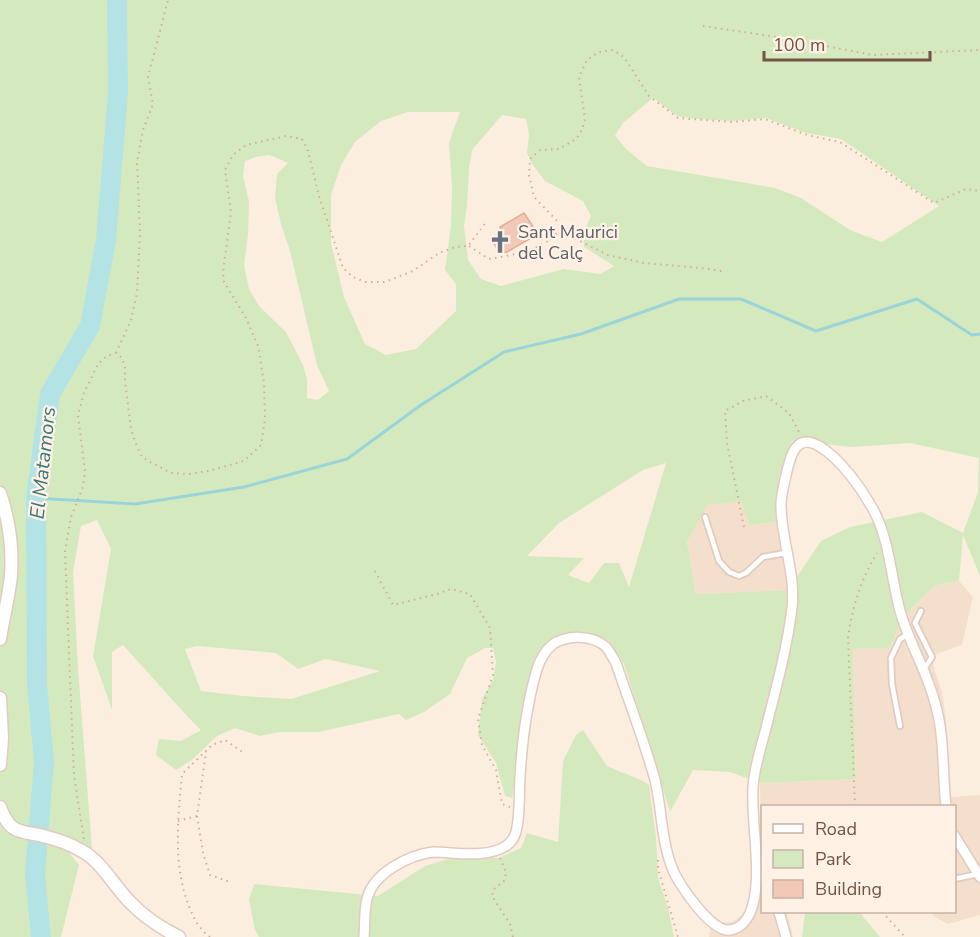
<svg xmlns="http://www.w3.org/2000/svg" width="980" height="937" viewBox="0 0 980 937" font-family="'Nunito Sans',sans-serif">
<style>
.residential{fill:#f4dfcd}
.green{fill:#d4eabe;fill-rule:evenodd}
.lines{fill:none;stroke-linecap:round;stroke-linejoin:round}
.stream{stroke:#9ad4d8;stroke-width:3}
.river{stroke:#b4e3e6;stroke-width:20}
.building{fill:#f2c8b6;stroke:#e5ad96;stroke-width:1.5}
.service-casing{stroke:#e2cbbe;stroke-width:8}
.minor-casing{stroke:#e2cbbe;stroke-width:12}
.tertiary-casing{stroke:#e2cbbe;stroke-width:15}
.path{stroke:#d6ac9a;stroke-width:2;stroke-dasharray:1.5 4.5;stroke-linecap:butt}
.service{stroke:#fff;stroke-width:4.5}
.minor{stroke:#fff;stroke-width:9}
.tertiary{stroke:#fff;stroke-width:12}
.labels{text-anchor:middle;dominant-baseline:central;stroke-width:4.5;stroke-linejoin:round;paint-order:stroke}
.worship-label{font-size:18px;fill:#5b616d;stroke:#fff2e5;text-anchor:start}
.water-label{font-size:20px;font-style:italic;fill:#3b7579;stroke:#fff2e5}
</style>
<rect width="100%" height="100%" fill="#fceedf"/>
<path class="residential" d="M 741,501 L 749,525 L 778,522 L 784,558 L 788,590 L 696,594 L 687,542 L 707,504 Z
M 959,581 L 973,597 L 962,645 L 930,656 L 942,692 L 946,720 L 951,797 L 980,795 L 980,915 L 948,924 L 933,916 L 930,912 L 954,912 L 954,806 L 762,806 L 762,912 L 787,912 L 793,937 L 709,937 L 712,916 L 721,923 L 732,922 L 744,914 L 751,896 L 761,851 L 760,783 L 856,779 L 853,649 L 889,648 L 907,613 L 934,586 Z"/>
<path class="green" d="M 0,0 L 980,0 L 980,576 L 963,535 L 959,581 L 934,586 L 907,613 L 889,648 L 853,649 L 856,779 L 760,783 L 730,772 L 693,770 L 670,812 L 624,664 L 609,641 L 583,633 L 555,639 L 533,665 L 512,798 L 505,796 L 496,763 L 478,735 L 482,699 L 493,680 L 496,662 L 493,648 L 485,648 L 467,658 L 450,694 L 424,712 L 406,720 L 399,714 L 319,732 L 279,732 L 260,736 L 235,728 L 217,736 L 193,759 L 176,770 L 156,755 L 159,739 L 181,741 L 201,730 L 187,716 L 123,645 L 112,652 L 112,710 L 93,656 L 111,549 L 97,520 L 81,526 L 73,572 L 78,668 L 92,849 L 63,845 L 79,865 L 61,937 L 0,937 ZM 653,98 L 677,116 L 696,119 L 732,121 L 766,118 L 806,133 L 841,139 L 939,206 L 882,242 L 850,230 L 801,198 L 775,188 L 647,166 L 625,148 L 615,135 L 623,123 ZM 408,112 L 460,112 L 449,143 L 452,187 L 451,226 L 445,270 L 456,284 L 456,311 L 416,349 L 386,355 L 365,344 L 344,297 L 331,243 L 331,195 L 341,165 L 355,142 L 381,121 ZM 502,115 L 526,119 L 529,134 L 527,153 L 532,164 L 545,181 L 583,201 L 591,216 L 583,234 L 584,247 L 614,266 L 600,274 L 564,269 L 501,286 L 481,279 L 468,260 L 464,226 L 467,206 L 469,168 L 472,150 ZM 270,155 L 288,163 L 277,174 L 275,198 L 281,224 L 290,251 L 317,365 L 329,391 L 318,400 L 307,398 L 307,379 L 303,365 L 286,332 L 259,306 L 249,289 L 244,265 L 248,235 L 249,201 L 243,176 L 245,161 L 256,157 ZM 792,441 L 852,447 L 910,443 L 979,458 L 978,492 L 963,533 L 922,512 L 850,527 L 821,541 L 788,590 L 696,594 L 687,542 L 707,505 L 741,501 L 749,525 L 778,522 L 779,476 ZM 666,463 L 629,587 L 619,563 L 604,563 L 589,583 L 568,575 L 584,558 L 527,556 L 559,523 L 643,470 ZM 197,646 L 276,653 L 298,669 L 326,659 L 380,671 L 291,699 L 243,696 L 201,691 L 185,649 Z
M 583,730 L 607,766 L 643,781 L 649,785 L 656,837 L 658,878 L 668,908 L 674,937 L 259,937 L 255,930 L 249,900 L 254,884 L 378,896 L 425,866 L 458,856 L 499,858 L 521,848 L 527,833 L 558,842 L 563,761 L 576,735 Z
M 805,912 L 859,912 L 880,937 L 802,937 Z"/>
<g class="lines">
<path class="stream" d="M 117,1 L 122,0
M 36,498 L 135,504 L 244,487 L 347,459 L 421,405 L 504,352 L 581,334 L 679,299 L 741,299 L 816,331 L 917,299 L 972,335 L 980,334"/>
<path class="river" d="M 41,937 L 35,875 L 44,762 L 37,685 L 36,498 L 50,394 L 90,326 L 106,240 L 118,93 L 117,0"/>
</g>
<path class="building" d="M 524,213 L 538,234 L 507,252 L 500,253 L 491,239 L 503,233 L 500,227 Z"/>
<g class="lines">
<g class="service-casing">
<path id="service" d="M 705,517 L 719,561 L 729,572 L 739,576 L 746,573 L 763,557 L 786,553
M 921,611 L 915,623 L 932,657 L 924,669
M 900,726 L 892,684 L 891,658 L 900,639 L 907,635
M 954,879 L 978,874"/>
</g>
<g class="minor-casing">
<path id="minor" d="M 954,835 L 980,877
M 779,912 L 786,937
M 364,937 C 365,925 364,911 367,899 C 373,873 409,855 433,852 C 456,852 485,859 506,846 C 512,842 516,835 517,827 C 520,812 519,793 520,777 C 522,741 527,703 537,669 C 540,660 545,651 552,645 C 567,634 593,635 606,647 C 610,652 613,658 616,663 C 629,702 644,740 655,780 C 662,809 661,842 673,870 C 679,885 712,933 730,930 C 743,928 750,916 753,904 C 762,870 751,824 753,788 C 754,767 761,748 766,728 C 776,688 787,649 792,608 C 796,573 781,540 781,505 C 781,495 784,485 786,475 C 790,458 795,432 819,446 C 841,459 862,489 874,511 C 890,542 891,578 900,611 C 909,643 927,671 935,703 C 945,736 942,772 946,806"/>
</g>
<g class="tertiary-casing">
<path id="tertiary" d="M 0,493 C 9,520 13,547 11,575 C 9,597 3,618 0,639
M 0,698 L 2,738 L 0,765
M 0,807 C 11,837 22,830 47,837 C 59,840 72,845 82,851 C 102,862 114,886 130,902 C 144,917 161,928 179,937"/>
</g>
<path class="path" d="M 703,26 L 784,38 L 873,55 L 980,50
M 562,226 L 576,239 L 608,255 L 644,263 L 701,268 L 722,271
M 469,246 L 489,259 C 513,255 550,249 562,226 L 534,197 L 529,175 L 530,159 L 540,150 L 559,149 L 576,139 L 582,130 L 585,119 L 579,77 L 587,60 L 599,52 L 613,50 L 624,57 L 649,96 L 678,118 L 732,122 L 765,119 L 807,135 L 840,142 L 934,203 L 966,189 L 980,191
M 116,353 L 131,320 L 137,293 L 140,233 L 137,162 L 143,130 L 153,104 L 148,77 L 168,0
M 744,527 L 727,443 L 725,411 L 743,401 L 766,396 L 789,413 L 800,434
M 375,571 L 393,605 L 437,594 L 451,589 L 470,594 L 490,628 L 493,675 L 478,719 L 482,745 L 496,770 L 502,804 L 510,807
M 855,806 L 848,638 C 852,608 861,579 877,553
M 197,816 L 203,853 L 210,875 L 227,881 L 230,880
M 178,821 L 197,816 L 206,752
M 84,839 L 74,776 L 65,551 L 71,517 L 83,487 L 85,471 L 78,415 L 84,393 L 98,364 L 107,356 L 116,353 L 122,358 L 125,367 L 125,381 L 131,429 L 136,444 L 142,457 L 152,463 L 171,473 L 189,474 L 208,471 L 244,461 L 261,445 L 265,419 L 264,383 L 258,346 L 246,318 L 224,282 L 223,272 L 231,212 L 225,170 L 233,155 L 246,145 L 286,136 L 302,139 L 308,151 L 319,196 L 343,268 L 353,277 L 365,282 L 385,282 L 413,271 L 439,253 L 455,247 L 468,246 L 487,221
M 500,858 L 506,872 L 505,880 L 493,890 L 492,896 L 510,924 L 513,937
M 658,860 L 658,869 L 678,937
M 882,912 L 905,937
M 210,937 C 201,931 195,921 191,911 C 172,868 178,820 182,774 L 212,745 L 225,740 L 244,753"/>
<use href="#service" class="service"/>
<use href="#minor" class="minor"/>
<use href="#tertiary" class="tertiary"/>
</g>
<defs>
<g id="church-bare" transform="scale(1.8)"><path d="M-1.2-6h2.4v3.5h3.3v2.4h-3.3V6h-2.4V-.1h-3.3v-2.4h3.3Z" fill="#6b7280" stroke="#fff2e5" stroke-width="2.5" paint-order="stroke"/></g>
</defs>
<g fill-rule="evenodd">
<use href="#church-bare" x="500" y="242"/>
</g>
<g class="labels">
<g class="worship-label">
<text x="518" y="232">Sant Maurici<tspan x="518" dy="21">del Calç</tspan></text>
</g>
<g class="water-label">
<text transform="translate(43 463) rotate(-84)">El Matamors</text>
</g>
</g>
<rect x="761" y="805" width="195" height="108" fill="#fff2e5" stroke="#c7b2a6" stroke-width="1.5"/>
<rect x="773" y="824" width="30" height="9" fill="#ffffff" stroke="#c7b2a6" stroke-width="1.5"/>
<text x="815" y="835" font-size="18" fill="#735247">Road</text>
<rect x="773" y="850" width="30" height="18" fill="#d4eabe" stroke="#c7b2a6" stroke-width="1.5"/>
<text x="815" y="865" font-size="18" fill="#735247">Park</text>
<rect x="773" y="880" width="30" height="18" fill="#f2c8b6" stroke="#c7b2a6" stroke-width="1.5"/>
<text x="815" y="895" font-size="18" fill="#735247">Building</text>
<path d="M764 51v9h166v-9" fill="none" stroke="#735247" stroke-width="3"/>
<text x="773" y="51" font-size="18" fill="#735247" stroke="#fff2e5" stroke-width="4.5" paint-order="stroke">100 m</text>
</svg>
